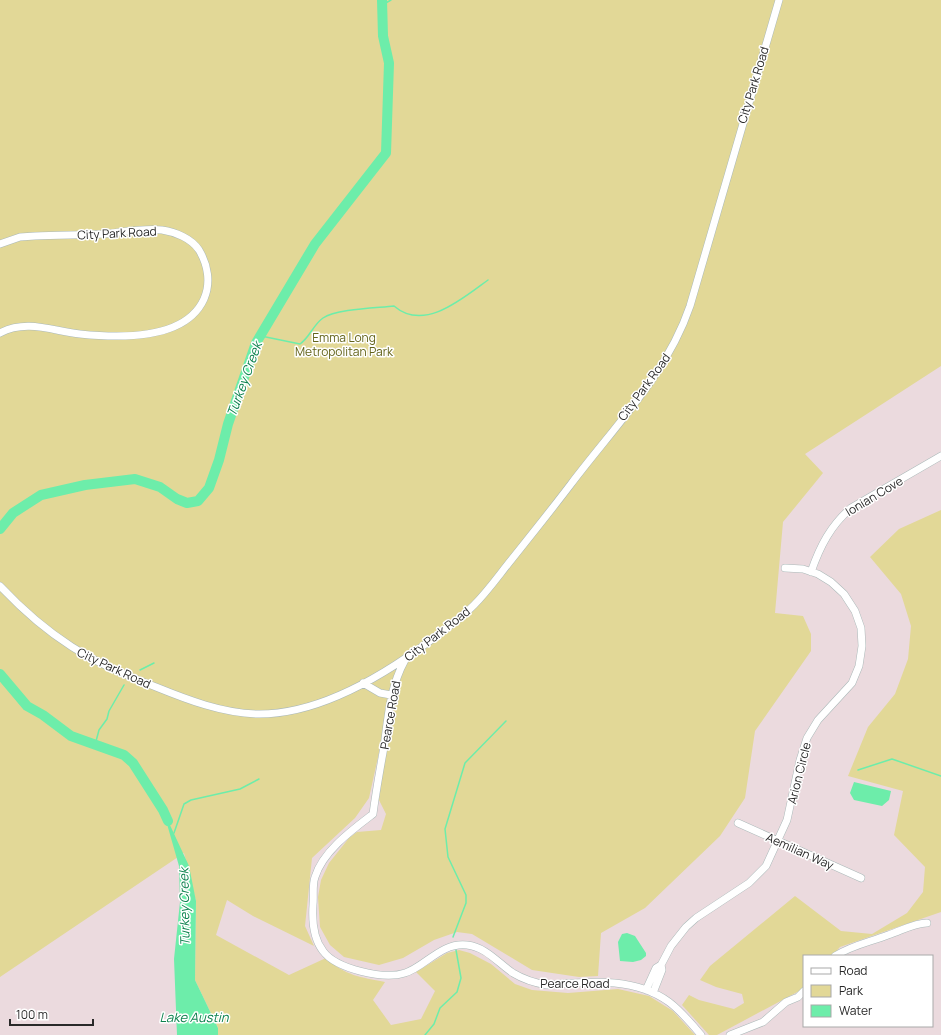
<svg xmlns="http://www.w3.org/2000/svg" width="941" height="1035" viewBox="0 0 941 1035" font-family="Manrope,sans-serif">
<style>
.green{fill:#e2d897}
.water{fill:#6dedaa}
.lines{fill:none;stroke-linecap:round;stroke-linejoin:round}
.stream{stroke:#6dedaa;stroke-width:1.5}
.river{stroke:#6dedaa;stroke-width:10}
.minor-casing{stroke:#abb9b9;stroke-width:8}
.minor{stroke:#fff;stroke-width:7}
.labels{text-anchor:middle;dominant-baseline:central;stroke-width:3;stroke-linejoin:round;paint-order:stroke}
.street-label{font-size:12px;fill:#292929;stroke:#fff}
.park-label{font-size:12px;fill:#64641a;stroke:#fff}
.water-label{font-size:13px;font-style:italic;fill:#0e834f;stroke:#fff}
</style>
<rect width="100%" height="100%" fill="#ebdade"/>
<path class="green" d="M 0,0 L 941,0 L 941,366 L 805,454 L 823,473 L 783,522 L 775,613 L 803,616 L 811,634 L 811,651 L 755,731 L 745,798 L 720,836 L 645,908 L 601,933 L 598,976 L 579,977 L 532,970 L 472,934 L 457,932 L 434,940 L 403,958 L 379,965 L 344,957 L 330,945 L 320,927 L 318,897 L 321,880 L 329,863 L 349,838 L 357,832 L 381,830 L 386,814 L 379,800 L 382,775 L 392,725 L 384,730 L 369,798 L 355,818 L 312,858 L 305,926 L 314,946 L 253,916 L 227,900 L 216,935 L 289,975 L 326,958 C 346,976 360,977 385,982 L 373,1000 L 391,1025 L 421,1019 L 435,991 L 416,972 L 447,953 L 459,950 L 470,953 L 491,964 L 515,984 L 532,990 L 568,993 L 618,989 L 649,996 L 673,1011 L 695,1035 L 218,1035 L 218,1028 L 195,980 L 196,901 L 184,853 L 0,977 Z
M 941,510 L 941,912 L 840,947 L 832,956 L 804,956 L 804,986 L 801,990 L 717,1035 L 709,1035 L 682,1005 L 689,995 L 699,1000 L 734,1009 L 744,1003 L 742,994 L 716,987 L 700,980 L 710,966 L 795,896 L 841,931 L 872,934 L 907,913 L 923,892 L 925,867 L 894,835 L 903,791 L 848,776 L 868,727 L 895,694 L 908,659 L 911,626 L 901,594 L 870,557 L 899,529 Z"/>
<path class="water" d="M 854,782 L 891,791 L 889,800 L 882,806 L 854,800 L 850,793 Z
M 163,810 L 189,866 L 196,901 L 195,980 L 218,1028 L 218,1035 L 177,1035 L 174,959 L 180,902 L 179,866 Z
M 627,933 L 635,936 L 646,953 L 646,956 L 641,960 L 633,962 L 620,961 L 618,942 L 622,934 Z"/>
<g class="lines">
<path class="stream" d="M 382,5 L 391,0
M 261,336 L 300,344 C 310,337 313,325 323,318 C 336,309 377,308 394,306 C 424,332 462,299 488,280
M 140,670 L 154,663
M 95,745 L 99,730 L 107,719 L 109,711 L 124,685
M 858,770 L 892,759 L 941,776
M 174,833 L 184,804 L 191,800 L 240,789 L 259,779
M 453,937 L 466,903 L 466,895 L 448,857 L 445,829 L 465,763 L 506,721
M 425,1035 L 434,1024 L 440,1008 L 457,992 L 461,978 L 456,950"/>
<path class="river" d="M 0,529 L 13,513 L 41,495 L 85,485 L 135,479 L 160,487 L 177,499 L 187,503 L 198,501 L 209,488 L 219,460 L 228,424 L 256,343 L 315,244 L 386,153 L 389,63 L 383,36 L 382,0
M 0,674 L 27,706 L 43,715 L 71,736 L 124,755 L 133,763 L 163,810 L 168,821"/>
<g class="minor-casing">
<path id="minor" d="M 0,244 L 20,237 L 35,236 C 58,235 81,235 104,234 C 123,232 144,228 162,230 C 175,232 191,238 199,250 C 208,265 211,283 204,299 C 185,341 118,338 80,334 C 53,331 26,319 0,333
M 811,572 C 820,546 831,525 851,508 L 941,456
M 0,586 C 49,638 90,662 156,687 C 188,700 222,713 257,714 C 319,715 383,676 431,640 C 446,629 461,618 474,605 C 488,591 499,575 512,559 C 532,534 552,509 571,484 C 614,427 667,374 690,306 L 779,0
M 405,660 C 390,687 388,717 384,747 C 380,769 376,791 373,814 C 352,830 323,851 315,877 C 312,885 314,896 313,905 C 312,920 313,938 323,951 C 336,969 384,980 405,973 C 425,967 441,942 467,945 C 486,947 498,963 513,973 C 523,979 535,983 547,985 C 588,982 633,976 669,1002 C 681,1011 691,1023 701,1035
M 363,683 L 380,693 L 391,695
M 738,823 L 861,878
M 835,956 C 852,945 870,942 888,935 C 901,931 914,923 927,923
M 646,990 L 656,968 L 661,965 L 671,946 L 686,927 L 696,918 L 749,883 L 766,866 L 787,820 L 800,760 L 807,738 L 818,720 L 852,683 L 859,666 L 862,646 L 861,628 L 855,611 L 844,594 L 831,582 L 818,574 L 803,569 L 785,568
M 653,993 L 662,970 L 661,965
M 730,1035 L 763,1022 L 786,1002 L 798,997 L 804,991"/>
</g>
<use href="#minor" class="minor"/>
</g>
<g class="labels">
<g class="street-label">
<text transform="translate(753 85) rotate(-73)">City Park Road</text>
<text transform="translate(117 233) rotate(-3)">City Park Road</text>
<text transform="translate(644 387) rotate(-54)">City Park Road</text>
<text transform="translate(874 496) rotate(-31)">Ionian Cove</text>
<text transform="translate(437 634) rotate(-38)">City Park Road</text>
<text transform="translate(114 668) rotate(25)">City Park Road</text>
<text transform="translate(390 715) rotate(-80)">Pearce Road</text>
<text transform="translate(799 773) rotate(-76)">Arion Circle</text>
<text transform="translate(800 851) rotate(24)">Aemilian Way</text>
<text x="575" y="983">Pearce Road</text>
</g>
<g class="park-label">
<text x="344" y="337">Emma Long<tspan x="344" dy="14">Metropolitan Park</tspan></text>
</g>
<g class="water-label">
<text transform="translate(244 379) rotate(-70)">Turkey Creek</text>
<text transform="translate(184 907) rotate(-91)">Turkey Creek</text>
<text x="194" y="1017">Lake Austin</text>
</g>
</g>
<rect x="803" y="955" width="130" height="72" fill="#ffffff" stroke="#a9a9a9"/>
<rect x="811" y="968" width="20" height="6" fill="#ffffff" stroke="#a9a9a9"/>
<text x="839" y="975" font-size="12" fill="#292929">Road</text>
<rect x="811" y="985" width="20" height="12" fill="#e2d897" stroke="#a9a9a9"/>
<text x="839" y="995" font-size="12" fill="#292929">Park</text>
<rect x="811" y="1005" width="20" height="12" fill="#6dedaa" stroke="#a9a9a9"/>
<text x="839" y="1015" font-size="12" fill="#292929">Water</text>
<path d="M10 1019v6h83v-6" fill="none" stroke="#292929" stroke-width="2"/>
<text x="16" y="1019" font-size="12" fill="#292929" stroke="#ffffff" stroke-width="3" paint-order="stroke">100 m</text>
</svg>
